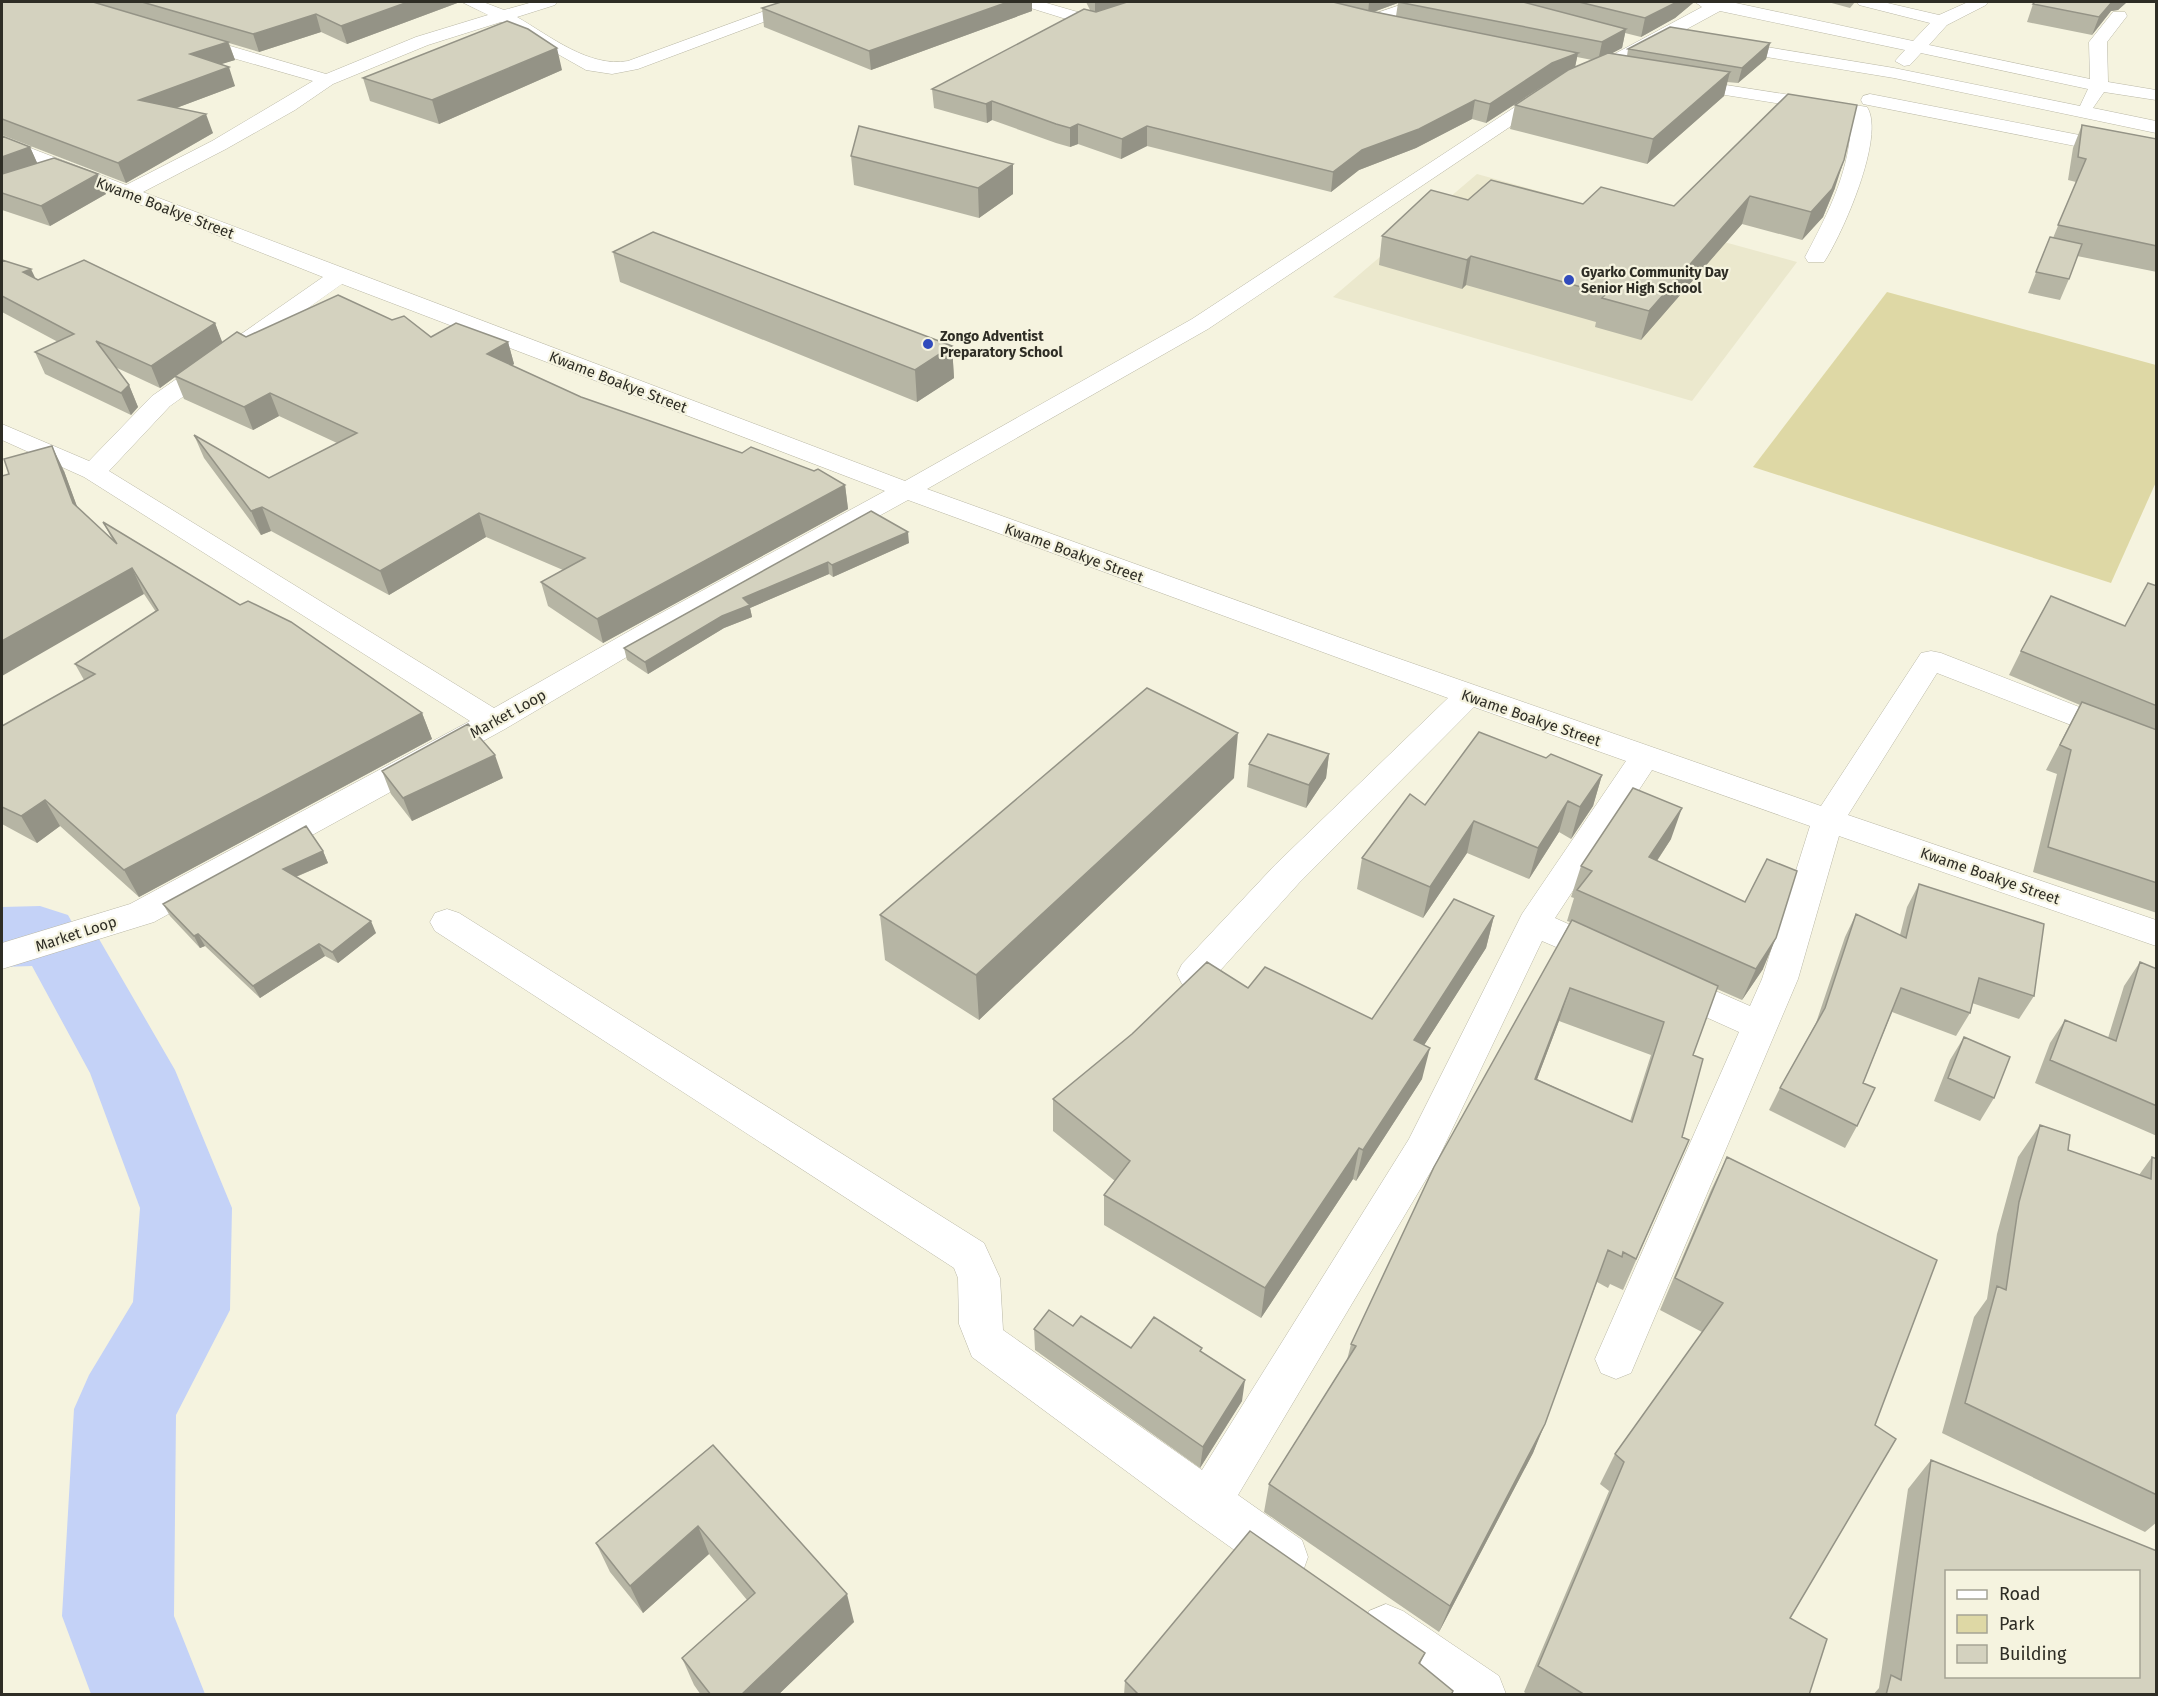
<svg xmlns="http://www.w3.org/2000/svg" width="2158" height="1696" viewBox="0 0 2158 1696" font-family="'Fira Sans',sans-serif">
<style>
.built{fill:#ebe8cd}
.green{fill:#ded8a5}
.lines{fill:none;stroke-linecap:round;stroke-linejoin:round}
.river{fill:#c4d2f7;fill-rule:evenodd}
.street-casing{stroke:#bab8a6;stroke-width:1}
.street{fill:#fff;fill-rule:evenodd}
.wall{fill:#b6b5a4;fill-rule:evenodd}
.shaded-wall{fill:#949386}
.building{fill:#d4d2bf;stroke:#949386;stroke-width:1.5;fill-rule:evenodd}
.poi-dot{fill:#314bbc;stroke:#f5f3df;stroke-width:2}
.labels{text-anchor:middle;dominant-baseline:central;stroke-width:4.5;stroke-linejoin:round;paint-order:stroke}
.far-poi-label{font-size:14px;font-weight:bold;fill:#2e2d25;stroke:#f5f3df;text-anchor:start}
.street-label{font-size:15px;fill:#2e2d25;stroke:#f5f3df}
</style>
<rect width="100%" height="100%" fill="#f5f3df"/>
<path class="built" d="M 1477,174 L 1797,262 L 1692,401 L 1333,297 Z"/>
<path class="green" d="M 1887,292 L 2156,365 L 2156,482 L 2111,583 L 1753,467 Z"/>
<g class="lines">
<path class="river" d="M 40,906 L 68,915 L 78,933 L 99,939 L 175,1070 L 232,1208 L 230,1310 L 176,1415 L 174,1616 L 205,1694 L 91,1694 L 62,1616 L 74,1409 L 89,1375 L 133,1302 L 140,1208 L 90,1073 L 32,966 L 2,967 L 2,907 Z"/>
<g class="street-casing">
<path id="street" d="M 462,2 L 483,2 L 504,10 L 533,2 L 557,2 L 555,5 L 517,17 C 550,36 589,68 628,61 L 789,2 L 811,2 L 809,5 L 638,69 L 612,74 L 586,70 L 501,22 L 428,45 L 333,84 L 295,110 L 226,149 L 143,192 L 905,481 L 1192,319 L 1550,84 L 1592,66 L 1702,7 L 1695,2 L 1731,2 L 1913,41 L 1930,23 L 1859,5 L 1857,2 L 1883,2 L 1939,15 L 1968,2 L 1988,2 L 1986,5 L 1947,25 L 1929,45 L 2090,79 L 2089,42 L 2113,12 L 2125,12 L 2127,16 L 2107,42 L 2108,82 L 2156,90 L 2156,100 L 2104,92 L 2093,108 L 2156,121 L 2156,133 L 1894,78 L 1718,49 L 1715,45 L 1724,40 L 1894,68 L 2080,106 L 2088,89 L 1921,53 L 1910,65 L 1904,66 L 1895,61 L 1905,50 L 1720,11 L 1604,74 L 1562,92 L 1208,329 L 927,489 L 1377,651 L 1821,806 L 1921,653 L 1931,651 L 1941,653 L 2156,737 L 2156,758 L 1937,673 L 1848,815 L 2156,920 L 2156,946 L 1839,836 L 1798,979 L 1631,1373 L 1616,1379 L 1601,1373 L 1595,1359 L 1739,1032 L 1659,996 L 1654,986 L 1659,976 L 1672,972 L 1750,1006 L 1762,979 L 1810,826 L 1652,770 L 1555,918 L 1615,945 L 1621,954 L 1615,963 L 1603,967 L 1542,941 L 1437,1161 L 1238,1495 L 1302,1540 L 1308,1557 L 1302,1574 L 1285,1580 L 1268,1574 L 1191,1519 L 972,1357 L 959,1324 L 958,1278 L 954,1268 L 435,931 L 430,922 L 435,913 L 447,909 L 459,913 L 984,1243 L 1000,1278 L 1003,1330 L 1202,1470 L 1409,1139 L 1522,914 L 1626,761 L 1474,707 L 1299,883 L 1208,984 L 1195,987 L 1182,984 L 1177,974 L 1182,964 L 1275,865 L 1448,698 L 908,500 L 674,629 L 505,729 L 154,922 L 2,969 L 2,943 L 130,904 L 470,721 L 84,477 L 2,440 L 2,424 L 89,461 L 152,396 L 323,277 L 2,150 L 2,137 L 126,185 L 212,141 L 313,81 L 184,44 L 181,40 L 184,36 L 196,36 L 326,74 L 416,37 L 488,15 ZM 342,284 L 885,491 L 654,617 L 494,708 L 109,471 L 170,406 Z
M 1019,2 L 1043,2 L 1095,17 L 1141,2 L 1164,2 L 1162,5 L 1095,28 L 1021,5 Z
M 1409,2 L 1431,2 L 1429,5 L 1374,26 L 1368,27 L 1360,22 L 1362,18 Z
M 1681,78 L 1867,107 C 1886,136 1842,235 1824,262 L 1808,262 L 1805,257 C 1829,212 1852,167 1851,115 L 1675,87 L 1672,83 L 1675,79 Z
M 1870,94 L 2156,150 L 2156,162 L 1863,104 L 1861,100 L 1863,96 Z
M 1386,1604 L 1403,1611 L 1499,1676 L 1506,1694 L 1439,1694 L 1369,1645 L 1362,1628 L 1369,1611 Z"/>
</g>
<use href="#street" class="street"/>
</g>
<path class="wall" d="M 2,2 L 460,2 L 347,44 L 321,32 L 259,52 L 229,43 L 235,60 L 220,64 L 235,86 L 176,108 L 213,133 L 126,183 L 2,135 Z
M 1086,2 L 1694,2 L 1693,3 L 1675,18 L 1641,37 L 1625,33 L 1622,48 L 1611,53 L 1627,56 L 1628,49 L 1770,43 L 1766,59 L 1738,83 L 1727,82 L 1724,96 L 1647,164 L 1510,129 L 1515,105 L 1549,82 L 1486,123 L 1472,119 L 1416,148 L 1359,170 L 1331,192 L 1147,146 L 1121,159 L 1078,144 L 1070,147 L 1056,143 L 992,120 L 987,123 L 934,108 L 932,89 L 1090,10 ZM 1398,3 L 1396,16 L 1373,12 ZM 1577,57 L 1592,60 L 1575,67 Z
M 1828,2 L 1855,2 L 1850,8 Z
M 2033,2 L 2127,2 L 2118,10 L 2111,11 L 2092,35 L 2027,22 L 2033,4 L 2035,2 Z
M 762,8 L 1032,11 L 871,70 L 764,27 Z
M 562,70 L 439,124 L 370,101 L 363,78 Z
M 1788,94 L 1835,188 L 1823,217 L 1802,240 L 1742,224 L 1641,340 L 1595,327 L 1596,322 L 1466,285 L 1462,289 L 1379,265 L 1382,236 L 1583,204 L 1674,206 Z
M 2082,125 L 2157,139 L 2157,272 L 2077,256 L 2069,279 L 2060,300 L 2028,293 L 2050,237 L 2053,238 L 2076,182 L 2068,180 L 2073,148 Z
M 2,136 L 30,147 L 37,163 L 106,194 L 50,226 L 2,210 Z
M 851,156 L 1013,194 L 979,218 L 854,185 Z
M 613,252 L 952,346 L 954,378 L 917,402 L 620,282 Z
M 2,260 L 38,280 L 215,323 L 222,343 L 246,337 L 431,337 L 508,342 L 514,364 L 512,366 L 581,397 L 742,453 L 845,485 L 848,509 L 603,643 L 548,606 L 541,582 L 563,570 L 486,537 L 389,595 L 271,531 L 261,535 L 204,458 L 194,435 L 269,478 L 337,443 L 279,416 L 253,430 L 184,399 L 175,377 L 160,388 L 115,367 L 129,385 L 138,407 L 131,415 L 45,374 L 35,352 L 58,342 L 2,312 Z
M 64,471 L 77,507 L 112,539 L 103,522 L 240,605 L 422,713 L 432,739 L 139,897 L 60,826 L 37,843 L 2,824 L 2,726 L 84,680 L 75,664 L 156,612 L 144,594 L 9,474 Z
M 871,511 L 909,543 L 833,577 L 829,574 L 750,608 L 752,617 L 724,628 L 648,674 L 627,660 L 624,648 Z
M 2148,583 L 2157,586 L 2157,913 L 2033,872 L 2057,774 L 2046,770 L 2080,705 L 2009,675 L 2021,651 L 2125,626 Z
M 1329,754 L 1326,778 L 1306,808 L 1247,787 L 1249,764 Z
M 1546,758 L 1602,775 L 1593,806 L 1571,839 L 1559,832 L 1529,879 L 1467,853 L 1423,918 L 1357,889 L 1362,858 L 1425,805 Z
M 382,771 L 503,778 L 412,821 L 391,794 Z
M 1234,778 L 979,1020 L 885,960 L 880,915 Z
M 1671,839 L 1657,861 L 1763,969 L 1742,1000 L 1717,989 L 1693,1055 L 1682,1137 L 1689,1140 L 1623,1290 L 1610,1284 L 1608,1288 L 1597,1282 L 1533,1453 L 1439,1632 L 1264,1512 L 1269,1484 L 1347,1360 L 1351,1344 L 1570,922 L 1567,921 L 1574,898 L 1571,897 L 1581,866 ZM 1559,1021 L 1651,1055 L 1630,1121 L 1537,1079 Z
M 323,851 L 328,863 L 296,877 L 376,933 L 338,963 L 325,956 L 260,998 L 205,946 L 200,948 L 170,916 L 163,904 Z
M 1919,884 L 2034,996 L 2019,1019 L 1972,1003 L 1970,1013 L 1956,1036 L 1892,1012 L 1863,1083 L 1857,1126 L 1845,1148 L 1769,1110 L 1780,1088 L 1816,1023 L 1845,937 L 1856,914 L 1900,935 L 1907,907 Z
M 1494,916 L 1486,948 L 1424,1045 L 1422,1079 L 1356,1181 L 1353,1179 L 1261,1318 L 1104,1225 L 1104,1195 L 1115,1181 L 1053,1131 L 1053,1099 L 1248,988 L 1372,1019 Z
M 2140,962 L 2157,969 L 2157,1136 L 2035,1083 L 2050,1043 L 2065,1020 L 2108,1038 L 2124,986 Z
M 1964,1037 L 1994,1098 L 1980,1121 L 1934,1101 L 1950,1060 Z
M 2040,1125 L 2068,1150 L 2139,1175 L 2152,1157 L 2157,1159 L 2157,1522 L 2145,1532 L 1942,1433 L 1974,1317 L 1987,1299 L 1997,1234 L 2018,1157 Z
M 1727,1157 L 1790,1618 L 1809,1695 L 1528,1695 L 1524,1692 L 1609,1491 L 1600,1484 L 1615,1454 L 1702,1332 L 1660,1310 L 1711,1190 Z
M 1034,1329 L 1131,1348 L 1202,1353 L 1242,1401 L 1200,1468 L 1035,1350 Z
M 713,1445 L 854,1622 L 778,1695 L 701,1695 L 694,1685 L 682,1658 L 747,1600 L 709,1554 L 643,1613 L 610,1572 L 596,1543 Z
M 1931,1460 L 2157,1695 L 1873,1695 L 1879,1688 L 1908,1489 Z
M 1425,1653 L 1420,1664 L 1452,1695 L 1124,1695 L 1125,1681 Z"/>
<path class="shaded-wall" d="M 408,2 L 460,2 L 347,44 L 341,26 Z
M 1008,2 L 1032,2 L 1032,11 L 871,70 L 869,51 Z
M 1095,2 L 1135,2 L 1095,15 Z
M 1369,2 L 1403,2 L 1398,2 L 1398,3 L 1368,14 Z
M 1677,2 L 1694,2 L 1693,3 L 1675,18 L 1641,37 L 1645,18 Z
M 2112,2 L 2127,2 L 2118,10 L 2111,11 L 2092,35 L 2099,17 Z
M 316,14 L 321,32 L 259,52 L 253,34 Z
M 1626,29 L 1622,48 L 1598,61 L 1602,42 Z
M 228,42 L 235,60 L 196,72 L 190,54 Z
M 1770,43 L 1766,59 L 1738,83 L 1742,68 Z
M 557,48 L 562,70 L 439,124 L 432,100 Z
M 1578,53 L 1574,72 L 1549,82 L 1486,123 L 1490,104 L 1552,63 Z
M 229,67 L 235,86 L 147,119 L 139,100 Z
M 1730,72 L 1724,96 L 1647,164 L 1653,139 Z
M 1475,100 L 1472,119 L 1416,148 L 1359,170 L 1331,192 L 1333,172 L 1362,150 Z
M 992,101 L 992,120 L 987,123 L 986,104 Z
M 206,114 L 213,133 L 126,183 L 118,163 Z
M 1078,124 L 1078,144 L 1070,147 L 1070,128 Z
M 1147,126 L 1147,146 L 1121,159 L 1122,139 Z
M 30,147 L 39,167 L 2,180 L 2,157 Z
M 1844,160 L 1835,188 L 1823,217 L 1802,240 L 1811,212 Z
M 1013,164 L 1013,194 L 979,218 L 978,188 Z
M 98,174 L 106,194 L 50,226 L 41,206 Z
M 1750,196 L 1742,224 L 1641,340 L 1649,311 Z
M 1471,256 L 1466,285 L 1462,289 L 1467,260 Z
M 31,269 L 41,290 L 23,272 Z
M 215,323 L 223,344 L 175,376 L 175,377 L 160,388 L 151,366 Z
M 508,342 L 514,364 L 493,377 L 487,354 Z
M 952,346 L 954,378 L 917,402 L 915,370 Z
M 129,385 L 138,407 L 131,415 L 121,393 Z
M 270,393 L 279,416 L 253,430 L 244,407 Z
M 52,446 L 64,471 L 85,528 L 73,503 Z
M 845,485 L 848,509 L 603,643 L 597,619 Z
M 262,507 L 271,531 L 261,535 L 251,511 Z
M 479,513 L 486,537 L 389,595 L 380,571 Z
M 908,532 L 909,543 L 833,577 L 832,565 Z
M 828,562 L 829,574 L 750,608 L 752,617 L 724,628 L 648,674 L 645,662 L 743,598 Z
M 132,568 L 144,594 L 2,676 L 2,641 Z
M 422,713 L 432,739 L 139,897 L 124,870 Z
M 1238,733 L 1234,778 L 979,1020 L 976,975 Z
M 1329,754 L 1326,778 L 1306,808 L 1309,785 Z
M 495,755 L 503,778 L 412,821 L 403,798 Z
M 1602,775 L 1593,806 L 1571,839 L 1580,807 Z
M 45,800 L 60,826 L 37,843 L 21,816 Z
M 1568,801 L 1559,832 L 1529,879 L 1538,848 Z
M 1682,808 L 1671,839 L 1639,888 L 1649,857 Z
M 1474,821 L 1467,853 L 1423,918 L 1430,887 Z
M 323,851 L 328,863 L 288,880 L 283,869 Z
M 1494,916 L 1486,948 L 1407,1072 L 1414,1040 Z
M 371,921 L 376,933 L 338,963 L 332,952 Z
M 198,934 L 205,946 L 200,948 L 194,936 Z
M 1776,938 L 1763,969 L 1742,1000 L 1756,969 Z
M 319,944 L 325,956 L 260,998 L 253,986 Z
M 1570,988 L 1559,1021 L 1525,1111 L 1535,1079 Z
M 1430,1048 L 1422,1079 L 1356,1181 L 1363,1150 Z
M 1359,1148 L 1353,1179 L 1261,1318 L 1265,1288 Z
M 1245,1380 L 1242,1401 L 1200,1468 L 1203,1447 Z
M 1545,1424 L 1533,1453 L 1439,1632 L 1450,1606 Z
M 698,1526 L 709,1554 L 643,1613 L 630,1586 Z
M 847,1594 L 854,1622 L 778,1695 L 741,1695 Z"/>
<path class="building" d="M 2,2 L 93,2 L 228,42 L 190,54 L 229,67 L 139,100 L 206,114 L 118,163 L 2,119 Z
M 142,2 L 408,2 L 341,26 L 316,14 L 253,34 Z
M 781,2 L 1008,2 L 869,51 L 762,8 Z
M 1127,2 L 1333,2 L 1370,11 L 1578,53 L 1552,63 L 1490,104 L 1475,100 L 1419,129 L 1362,150 L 1333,172 L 1147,126 L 1122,139 L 1078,124 L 1070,128 L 1056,124 L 992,101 L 986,104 L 932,89 L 1084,9 L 1096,12 Z
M 1398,2 L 1523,2 L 1626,29 L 1602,42 Z
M 1579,2 L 1677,2 L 1645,18 Z
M 2035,2 L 2112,2 L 2099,17 L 2033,4 Z
M 507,21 L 528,29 L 557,48 L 432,100 L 363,78 Z
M 1670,27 L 1770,43 L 1742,68 L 1628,49 Z
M 1608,53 L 1730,72 L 1653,139 L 1515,105 L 1568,70 Z
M 1788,94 L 1857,105 L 1844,160 L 1832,189 L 1811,212 L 1750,196 L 1649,311 L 1602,298 L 1606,294 L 1471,256 L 1467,260 L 1382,236 L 1431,190 L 1468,200 L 1491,180 L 1583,204 L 1601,187 L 1674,206 Z
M 2082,125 L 2157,139 L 2157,246 L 2058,225 L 2086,159 L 2078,157 Z
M 859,126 L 1013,164 L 978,188 L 851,156 Z
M 2,136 L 30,147 L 2,157 Z
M 54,158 L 98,174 L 41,206 L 2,193 L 2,174 Z
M 653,232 L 952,346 L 915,370 L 613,252 Z
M 2050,237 L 2082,244 L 2069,279 L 2036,272 Z
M 2,260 L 31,269 L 23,272 L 38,280 L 84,260 L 215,323 L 151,366 L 96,341 L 129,385 L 121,393 L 35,352 L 74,334 L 2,296 Z
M 338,295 L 392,320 L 404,316 L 431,337 L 456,323 L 508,342 L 487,354 L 581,397 L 742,453 L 751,447 L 814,471 L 818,469 L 845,485 L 597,619 L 541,582 L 585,558 L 479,513 L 380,571 L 262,507 L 251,511 L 194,435 L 269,478 L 357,433 L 270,393 L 244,407 L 175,376 L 237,332 L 246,337 Z
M 52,446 L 73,503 L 117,544 L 103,522 L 240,605 L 248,601 L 291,622 L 422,713 L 124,870 L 45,800 L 21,816 L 2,807 L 2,726 L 95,674 L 75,664 L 158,610 L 132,568 L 2,641 L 2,476 L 9,474 L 4,459 Z
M 871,511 L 908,532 L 832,565 L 828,562 L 743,598 L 750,605 L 722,616 L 645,662 L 624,648 Z
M 2148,583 L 2157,586 L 2157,706 L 2021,651 L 2051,596 L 2125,626 Z
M 1147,688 L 1238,733 L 976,975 L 880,915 Z
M 2082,702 L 2157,730 L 2157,883 L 2048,847 L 2071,750 L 2060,745 Z
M 468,724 L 495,755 L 403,798 L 382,771 Z
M 1479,732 L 1546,758 L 1551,754 L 1602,775 L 1580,807 L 1568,801 L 1538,848 L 1474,821 L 1430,887 L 1362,858 L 1410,794 L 1425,805 Z
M 1268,734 L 1329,754 L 1309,785 L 1249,764 Z
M 1633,788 L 1682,808 L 1649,857 L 1745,902 L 1767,859 L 1797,871 L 1776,938 L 1756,969 L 1577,890 L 1592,871 L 1581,866 Z
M 306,826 L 323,851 L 283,869 L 371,921 L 332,952 L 319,944 L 253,986 L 198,934 L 194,936 L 163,904 Z
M 1919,884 L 2044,924 L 2034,996 L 1979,978 L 1970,1013 L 1901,988 L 1863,1083 L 1875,1088 L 1857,1126 L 1780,1088 L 1825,1008 L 1856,914 L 1906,938 Z
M 1454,899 L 1494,916 L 1414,1040 L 1430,1048 L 1363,1150 L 1359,1148 L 1265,1288 L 1104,1195 L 1130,1161 L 1053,1099 L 1132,1034 L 1207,962 L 1248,988 L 1265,967 L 1372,1019 Z
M 1572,920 L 1718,986 L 1693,1055 L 1703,1059 L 1682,1137 L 1689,1140 L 1636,1259 L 1623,1252 L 1622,1257 L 1608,1250 L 1545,1424 L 1450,1606 L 1269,1484 L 1356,1346 L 1351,1344 L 1434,1167 ZM 1570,988 L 1664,1022 L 1632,1122 L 1535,1079 Z
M 2140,962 L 2157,969 L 2157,1106 L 2050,1060 L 2065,1020 L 2116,1041 Z
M 1964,1037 L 2010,1057 L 1994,1098 L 1948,1078 Z
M 2040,1125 L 2070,1135 L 2068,1150 L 2151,1179 L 2152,1157 L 2157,1159 L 2157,1495 L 1965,1403 L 1997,1286 L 2006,1290 L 2019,1202 Z
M 1727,1157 L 1937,1260 L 1875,1425 L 1896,1439 L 1790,1618 L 1827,1639 L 1809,1695 L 1585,1695 L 1538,1666 L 1624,1462 L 1615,1454 L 1723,1303 L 1675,1278 Z
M 1049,1310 L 1073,1326 L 1081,1316 L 1131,1348 L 1154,1317 L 1202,1348 L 1200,1351 L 1245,1380 L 1203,1447 L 1034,1329 Z
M 713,1445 L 847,1594 L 741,1695 L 711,1695 L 682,1658 L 755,1593 L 698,1526 L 630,1586 L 596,1543 Z
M 1931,1460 L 2157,1551 L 2157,1695 L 1886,1695 L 1891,1675 L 1901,1680 ZM 1947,1572 L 2139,1572 L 2139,1677 L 1947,1677 Z
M 1250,1531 L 1425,1653 L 1419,1663 L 1453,1691 L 1451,1695 L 1139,1695 L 1125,1681 Z"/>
<g class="poi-dot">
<circle cx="1569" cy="280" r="6"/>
<circle cx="928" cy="344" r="6"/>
</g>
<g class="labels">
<g class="far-poi-label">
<text x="1581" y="272">Gyarko Community Day<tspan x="1581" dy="16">Senior High School</tspan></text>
<text x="940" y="336">Zongo Adventist<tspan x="940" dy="16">Preparatory School</tspan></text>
</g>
<g class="street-label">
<text transform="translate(165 208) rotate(21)">Kwame Boakye Street</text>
<text transform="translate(618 382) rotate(21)">Kwame Boakye Street</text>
<text transform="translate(1074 553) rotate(20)">Kwame Boakye Street</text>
<text transform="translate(508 714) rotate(-29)">Market Loop</text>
<text transform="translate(1531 718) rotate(19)">Kwame Boakye Street</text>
<text transform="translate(1990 876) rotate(19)">Kwame Boakye Street</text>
<text transform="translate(76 934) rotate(-18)">Market Loop</text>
</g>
</g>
<rect width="2158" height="1696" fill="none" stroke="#2e2d25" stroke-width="6"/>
<rect x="1945" y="1570" width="195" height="108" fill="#f5f3df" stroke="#a5a495" stroke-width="1.5"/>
<rect x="1957" y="1590" width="30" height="9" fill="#ffffff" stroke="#a5a495" stroke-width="1.5"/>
<text x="1999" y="1600" font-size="18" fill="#2e2d25">Road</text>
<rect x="1957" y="1615" width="30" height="18" fill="#ded8a5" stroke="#a5a495" stroke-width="1.5"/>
<text x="1999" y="1630" font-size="18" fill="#2e2d25">Park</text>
<rect x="1957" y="1645" width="30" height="18" fill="#d4d2bf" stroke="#a5a495" stroke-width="1.5"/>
<text x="1999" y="1660" font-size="18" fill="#2e2d25">Building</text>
</svg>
